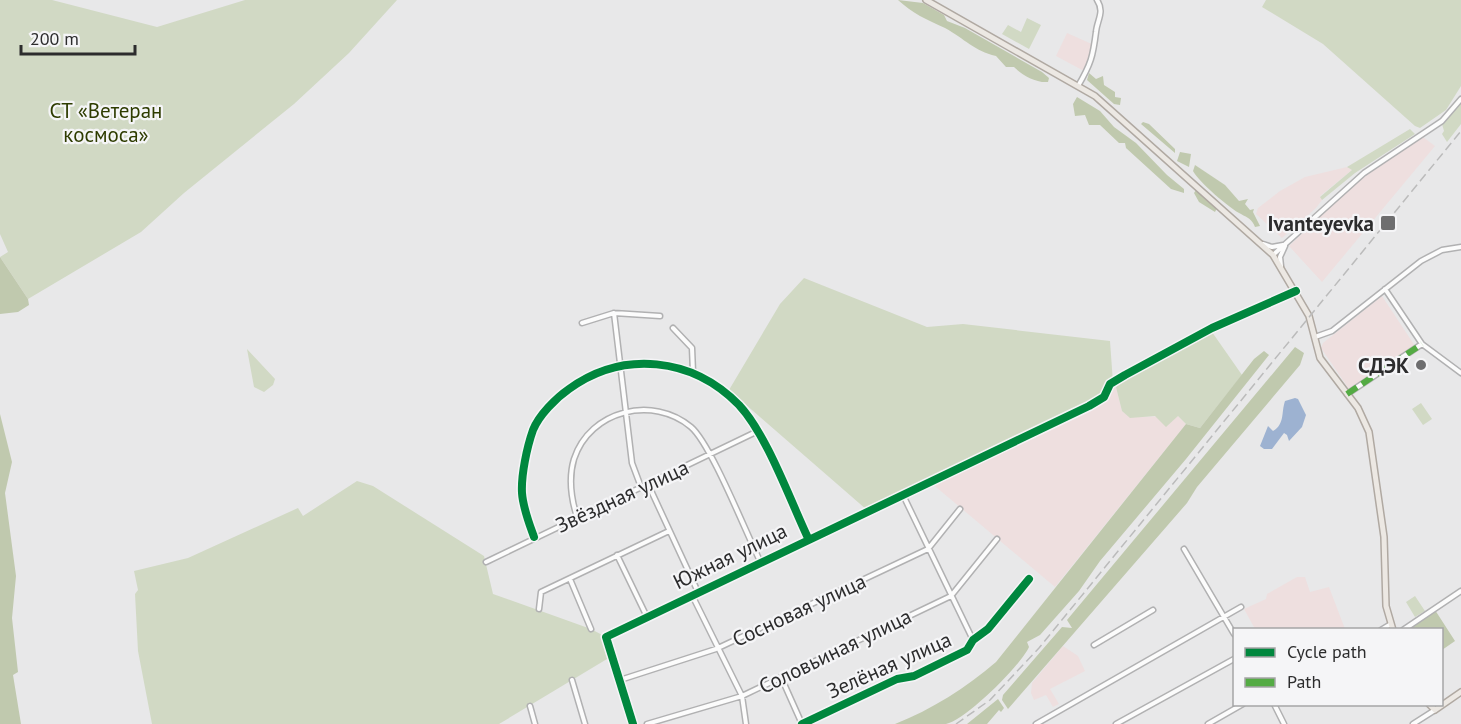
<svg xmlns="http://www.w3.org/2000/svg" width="1461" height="724" viewBox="0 0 1461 724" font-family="'PT Sans',sans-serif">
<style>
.industrial{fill:#eedfdf}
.green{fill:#d1d9c4}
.forest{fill:#c0c9ae}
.water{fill:#9db2d1}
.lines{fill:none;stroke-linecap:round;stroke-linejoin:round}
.minor-casing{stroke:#b1b1b2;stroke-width:7}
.major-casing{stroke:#b0a9a2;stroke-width:8}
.minor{stroke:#fcfcfc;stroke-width:4}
.major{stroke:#ece8e3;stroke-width:5}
.rail{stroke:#bbb;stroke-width:1.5;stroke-dasharray:9 4.5;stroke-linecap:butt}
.quiet{stroke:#54ab44;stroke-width:6;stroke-dasharray:12 6;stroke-linecap:butt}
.cycleway-casing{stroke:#f5f5f7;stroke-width:11}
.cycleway{stroke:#00873e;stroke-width:8}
.poi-dot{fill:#6e6e6f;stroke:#f5f5f7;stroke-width:2}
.labels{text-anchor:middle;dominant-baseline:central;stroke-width:4.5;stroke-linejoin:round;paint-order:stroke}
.park-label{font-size:21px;fill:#2e3c00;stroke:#f5f5f7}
.poi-label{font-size:21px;font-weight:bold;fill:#2c2c2d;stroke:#f5f5f7;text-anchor:end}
.street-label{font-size:21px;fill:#2c2c2d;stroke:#f5f5f7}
</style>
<rect width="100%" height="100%" fill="#e8e8e9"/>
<path class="industrial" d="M 1067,33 L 1094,45 L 1084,71 L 1056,56 Z
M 1423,137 L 1435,146 L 1322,282 L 1289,246 L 1366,173 Z
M 1347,167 L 1352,170 L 1320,196 L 1322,200 L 1316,208 L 1282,238 L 1256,214 L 1258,208 L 1280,191 L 1305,177 Z
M 1382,296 L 1415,346 L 1349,389 L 1321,348 L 1323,343 Z
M 1116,387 L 1122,411 L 1130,417 L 1178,416 L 1186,424 L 1055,587 L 930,482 Z
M 1297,577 L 1305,577 L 1310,592 L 1329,587 L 1345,629 L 1255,629 L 1244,609 L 1266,599 L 1267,594 Z
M 1063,646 L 1078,656 L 1085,671 L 1050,689 L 1059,704 L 1053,707 L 1046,695 L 1034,700 L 1031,693 L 1032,683 Z"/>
<path class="green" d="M 0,0 L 52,0 L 157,27 L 245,0 L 397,0 L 349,53 L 294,104 L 184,193 L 141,232 L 28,299 L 0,257 L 8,252 L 0,234 Z
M 1266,0 L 1461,0 L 1461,86 L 1446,110 L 1420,128 L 1415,126 L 1323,44 L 1262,7 Z
M 1027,18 L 1041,25 L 1029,49 L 1002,34 L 1008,25 L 1021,32 Z
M 1461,102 L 1461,124 L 1447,142 L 1442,134 L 1444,131 L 1442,124 Z
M 1410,129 L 1415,134 L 1355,173 L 1322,200 L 1320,197 L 1352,170 L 1347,167 Z
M 804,278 L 927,327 L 963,324 L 1110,341 L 1113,383 L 1107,393 L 1073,414 L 867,510 L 729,390 L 780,304 Z
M 1212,332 L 1242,375 L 1200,428 L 1186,424 L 1178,416 L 1166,427 L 1155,416 L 1130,418 L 1122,411 L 1116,387 L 1120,383 Z
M 247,349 L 275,379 L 273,385 L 264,392 L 254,387 Z
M 1421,403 L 1432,419 L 1423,425 L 1412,409 Z
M 357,481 L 373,486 L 484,556 L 493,594 L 591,629 L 606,637 L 612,656 L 499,724 L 152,724 L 138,651 L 135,594 L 138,590 L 134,571 L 188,558 L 298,508 L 303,516 Z
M 1415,596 L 1425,611 L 1415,617 L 1406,602 Z"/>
<path class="forest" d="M 898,0 L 923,3 L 944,15 L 947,21 L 965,28 L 1042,72 L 1049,78 L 1048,82 C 1036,83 1022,75 1014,67 L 1006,67 L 996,56 C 974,51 965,39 945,28 C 927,20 912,13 898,0 Z
M 1089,73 L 1096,79 L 1103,76 L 1104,85 L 1115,92 L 1115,97 L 1121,98 L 1120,105 L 1114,104 L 1087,80 Z
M 1077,97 L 1100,111 L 1114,127 L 1136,143 L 1167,175 L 1184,189 L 1184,193 L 1171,189 L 1126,148 L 1125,143 L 1119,143 L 1100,125 L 1089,125 L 1085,115 L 1075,116 L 1073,104 Z
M 1143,122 L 1149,124 L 1175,149 L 1175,153 L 1141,124 Z
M 1180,152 L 1191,154 L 1189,167 L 1177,161 Z
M 1195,165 L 1225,185 L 1239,201 L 1248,199 L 1245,204 L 1250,210 L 1254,209 L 1253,212 L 1260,226 L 1255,227 C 1252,219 1248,218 1241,214 C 1230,209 1198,181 1193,171 Z
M 1196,190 L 1217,208 L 1215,212 L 1199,202 L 1194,193 Z
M 0,257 L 28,299 L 29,305 L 18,312 L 0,314 Z
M 1295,347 L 1304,353 L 1300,365 L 1197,487 L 1187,503 L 1008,709 L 1002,700 L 1003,695 L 1062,627 L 1072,628 L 1067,620 Z
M 1264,351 L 1269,355 L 1186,459 L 1100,561 L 1079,591 L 1040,635 L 1027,642 L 1029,647 C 1021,665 966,720 946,724 C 930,724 911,724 895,724 C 931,710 967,687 996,662 L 1186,424 L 1200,428 L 1254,359 Z
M 0,397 L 0,414 L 12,462 L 5,493 L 16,576 L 12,618 L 18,672 L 13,675 L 21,724 L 0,724 Z
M 1435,610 L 1455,641 L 1442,650 L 1442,630 L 1411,629 L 1409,627 Z
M 998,699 L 1004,708 L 1001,712 L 999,710 L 987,724 L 967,724 Z"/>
<path class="water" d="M 1295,398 L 1298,399 L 1306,415 L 1302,427 L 1289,441 L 1287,435 L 1284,433 L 1272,449 L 1264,449 L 1260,446 L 1268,426 L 1273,431 C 1285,424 1281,413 1285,401 Z"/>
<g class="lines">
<g class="minor-casing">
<path id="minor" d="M 1078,86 C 1091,64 1093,56 1096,32 C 1097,20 1105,12 1097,0
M 1263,244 L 1272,247 L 1283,245
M 1273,255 L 1364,173 L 1442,121 L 1461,99
M 1281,266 L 1280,257 L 1285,246
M 1385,289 L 1422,344 L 1461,373
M 614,313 L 632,463 L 641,487
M 582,323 L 614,313 L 660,316
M 673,328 L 692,348 L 693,372
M 1315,337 L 1332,331 L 1421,261 L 1442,250 L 1461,247
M 1347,394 L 1422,344
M 648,484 L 698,592
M 903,495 L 973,640
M 577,517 C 571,498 568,479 574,459 C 590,410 653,395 691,427 C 711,444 746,533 760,561
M 534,537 C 529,523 523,508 522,493 C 521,475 527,447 533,430 C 539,415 556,398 569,389 C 623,350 692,357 739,405 C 767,435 790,500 808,538
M 1184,549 L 1234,634
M 617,555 L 647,617
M 486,562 L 758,431
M 570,579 L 591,629
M 692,595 L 742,696 L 746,724
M 539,609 L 541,592 L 669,531
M 1381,630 L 1391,624
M 1403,630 L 1461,591
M 1094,645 L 1153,610
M 781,677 L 802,724
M 572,680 L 585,724
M 620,680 L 716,649 L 928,549 L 960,509
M 1274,704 L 1284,724
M 530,706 L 535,724
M 633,724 L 606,637 L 1089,406 L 1104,397 L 1110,384 L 1125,375 L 1212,328 L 1295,291
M 647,724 L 742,696 L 951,596 L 997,539
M 802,724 L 897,679 L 914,676 L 967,650 L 973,640 L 988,629 L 1029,579
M 1036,724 L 1241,607
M 1116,724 L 1234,659
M 1208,724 L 1243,704
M 1413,724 L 1435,710"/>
</g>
<g class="major-casing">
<path id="major" d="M 926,0 L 1095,96 L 1273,255 L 1309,316 L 1320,358 L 1358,408 L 1369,432 L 1384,537 L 1386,606 L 1393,630
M 1429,704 L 1435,710 L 1461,692"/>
</g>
<use href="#minor" class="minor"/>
<use href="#major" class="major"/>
<path class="rail" d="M 956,724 L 990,700 L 1039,648 L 1461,131"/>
<path class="quiet" d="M 1347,394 L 1422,344"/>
<g class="cycleway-casing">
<path id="cycleway" d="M 534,537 C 529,523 523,508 522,493 C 521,475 527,447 533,430 C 539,415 556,398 569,389 C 623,350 692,357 739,405 C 767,435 790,500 808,538
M 633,724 L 606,637 L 1089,406 L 1104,397 L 1110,384 L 1125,375 L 1212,328 L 1296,291
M 802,724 L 897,679 L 914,676 L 967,650 L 973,640 L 988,629 L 1029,579"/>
</g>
<use href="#cycleway" class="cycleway"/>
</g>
<g class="poi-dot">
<rect x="1380" y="215" width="16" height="16" rx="3"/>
<circle cx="1421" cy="365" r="6"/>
</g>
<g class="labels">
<g class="park-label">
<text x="106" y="110">СТ «Ветеран<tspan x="106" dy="24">космоса»</tspan></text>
</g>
<g class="poi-label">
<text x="1374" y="223">Ivanteyevka</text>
<text x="1409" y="365">СДЭК</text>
</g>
<g class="street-label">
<text transform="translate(622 496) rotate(-25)">Звёздная улица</text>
<text transform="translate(730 556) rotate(-26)">Южная улица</text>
<text transform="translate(799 610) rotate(-25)">Сосновая улица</text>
<text transform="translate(835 651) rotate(-26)">Соловьиная улица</text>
<text transform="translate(889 665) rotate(-24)">Зелёная улица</text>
</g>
</g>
<rect x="1233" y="628" width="210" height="78" fill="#f5f5f7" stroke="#a5a5a6" stroke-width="1.5"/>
<rect x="1245" y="648" width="30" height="9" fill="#00873e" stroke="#a5a5a6" stroke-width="1.5"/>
<text x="1287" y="658" font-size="18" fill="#2c2c2d">Cycle path</text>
<rect x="1245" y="678" width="30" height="9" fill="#54ab44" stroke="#a5a5a6" stroke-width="1.5"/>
<text x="1287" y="688" font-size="18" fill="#2c2c2d">Path</text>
<path d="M21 45v9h114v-9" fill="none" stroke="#2c2c2d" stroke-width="3"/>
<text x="30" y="45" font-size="18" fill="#2c2c2d" stroke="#f5f5f7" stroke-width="4.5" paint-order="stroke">200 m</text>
</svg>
